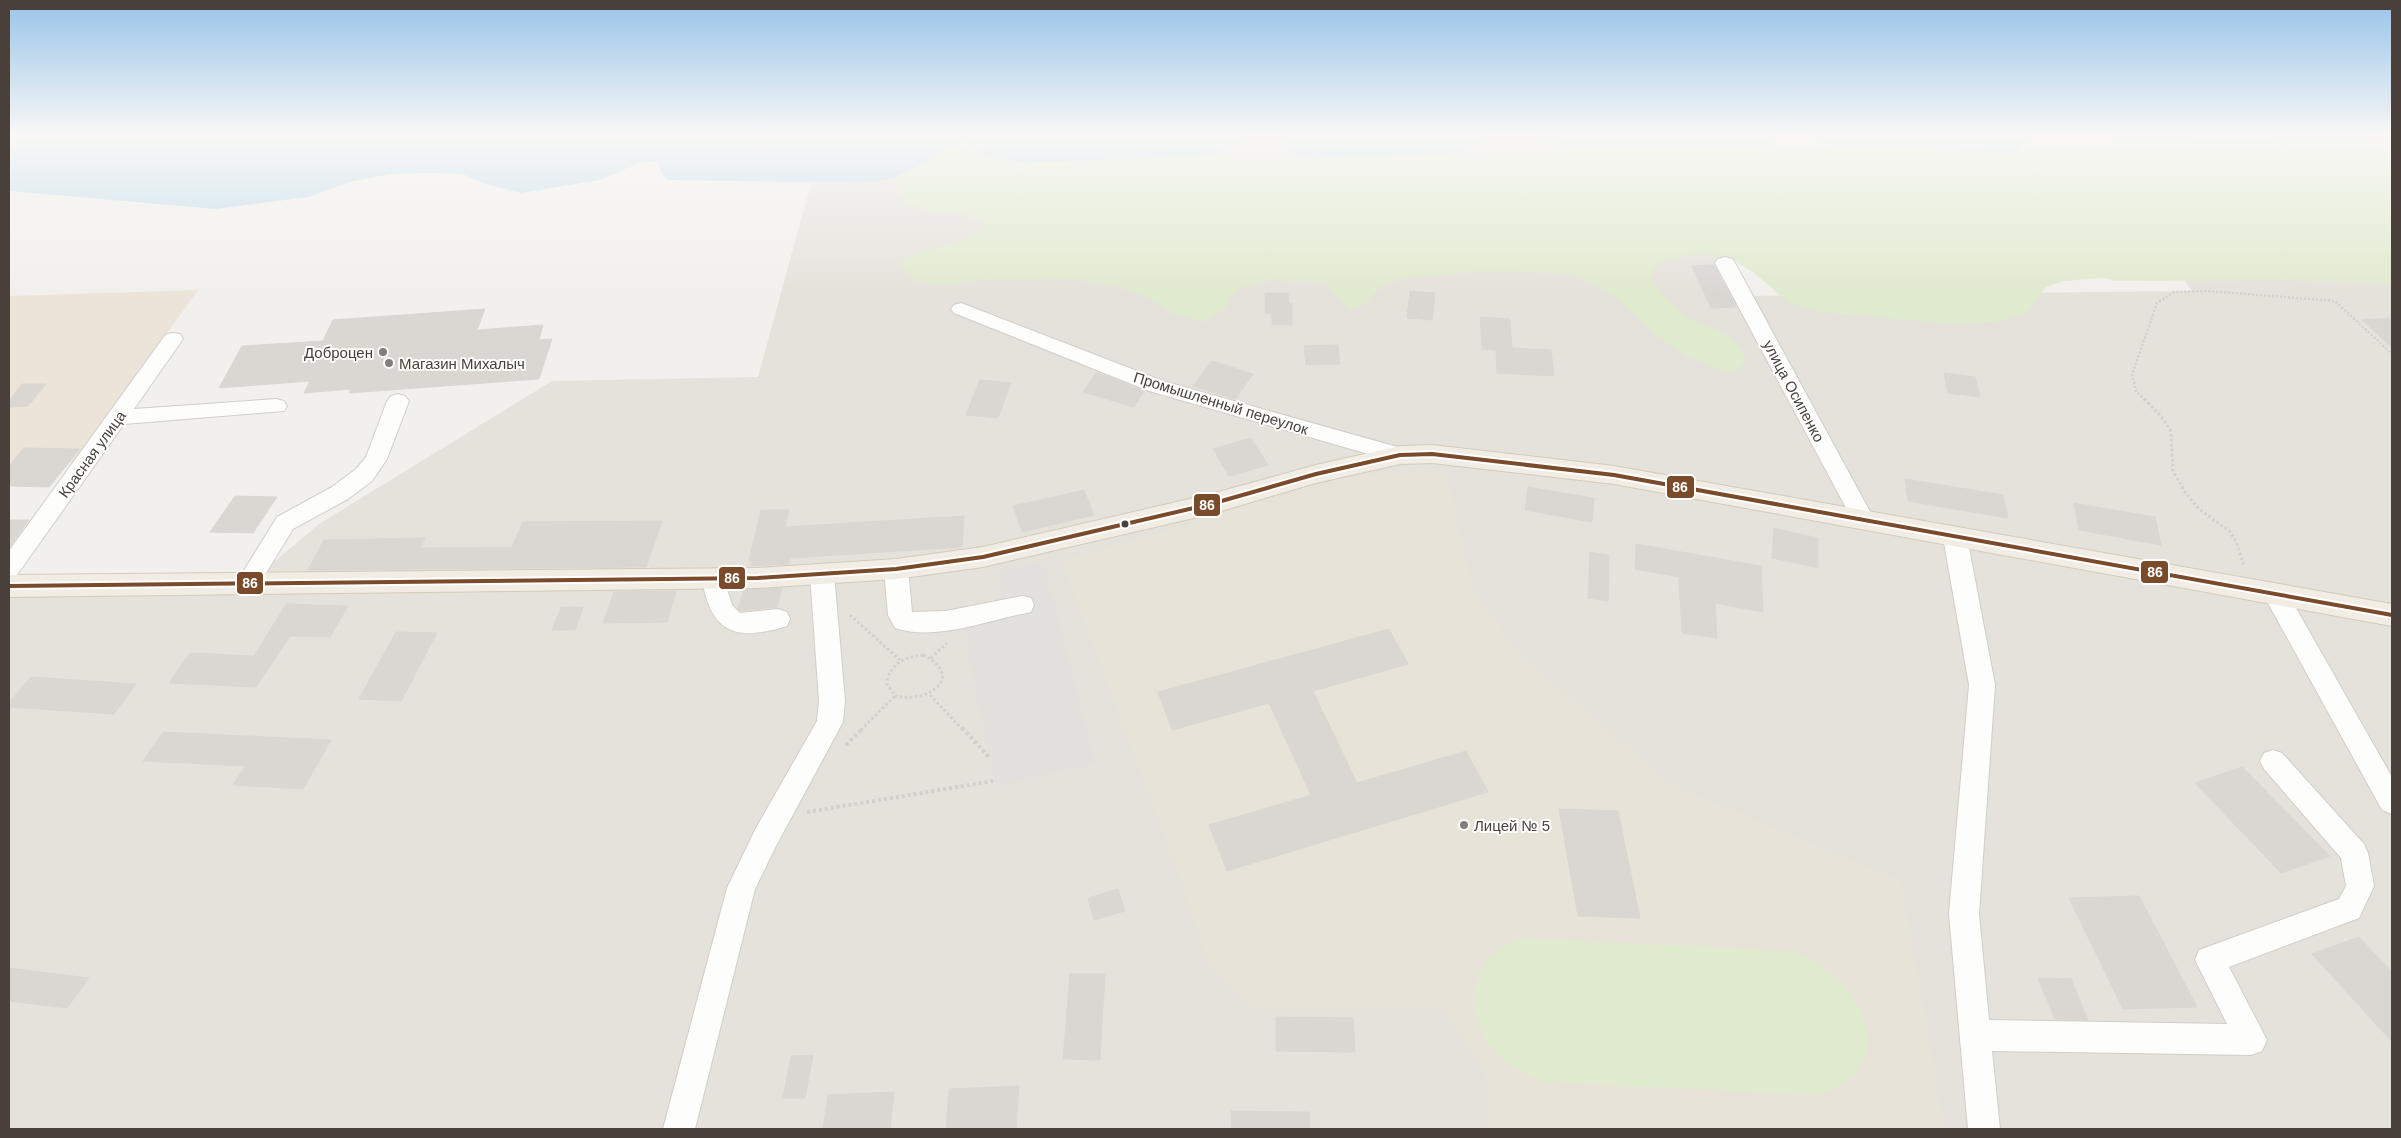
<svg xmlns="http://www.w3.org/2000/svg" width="2401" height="1138" viewBox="0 0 2401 1138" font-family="Arial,sans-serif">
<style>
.residential{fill:#e5e2db}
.commercial{fill:#ece4d9}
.education{fill:#e8e3d8}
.green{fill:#e0eace}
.parking{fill:#e3e1dd}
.water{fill:#c0dcec}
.building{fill:#dad7d3;stroke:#dad7d2}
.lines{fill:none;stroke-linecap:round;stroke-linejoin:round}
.minor-casing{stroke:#d0ceca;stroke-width:2}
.major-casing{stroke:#d3cbbb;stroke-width:2}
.path-far2{stroke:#d2d0cb;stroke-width:2.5;stroke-dasharray:2 2;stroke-linecap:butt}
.path-far1{stroke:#d2d0cb;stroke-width:3;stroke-dasharray:2.5 2.5;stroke-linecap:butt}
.path{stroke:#d2d0cb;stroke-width:4;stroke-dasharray:3 3;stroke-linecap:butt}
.minor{fill:#fdfdfc;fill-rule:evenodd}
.major{fill:#f1ede5;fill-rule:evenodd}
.bus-1-casing{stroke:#fff;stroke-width:8}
.bus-1{stroke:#7a4b2a;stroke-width:4}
.poi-dot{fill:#837e78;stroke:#fff;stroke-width:2}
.bus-dot{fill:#474139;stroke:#fff;stroke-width:2}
.labels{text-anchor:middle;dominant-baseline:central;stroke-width:4;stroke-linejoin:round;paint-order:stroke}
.poi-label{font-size:15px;fill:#474139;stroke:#fff;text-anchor:start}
.street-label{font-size:15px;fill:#474139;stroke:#fff}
.line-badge{stroke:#fff;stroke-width:2}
.badge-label{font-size:14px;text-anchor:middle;font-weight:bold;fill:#fff}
</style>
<rect width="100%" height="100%" fill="#f2f0ec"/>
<path class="residential" d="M 1502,135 L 1518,135 L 1577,148 L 1670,150 L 1742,296 L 2192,291 L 2165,251 L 2392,262 L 2392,1129 L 9,1129 L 9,586 L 247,585 L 319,524 L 552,381 L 758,377 L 811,183 L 862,183 L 948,148 L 1241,142 L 1256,136 L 1282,138 L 1285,142 L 1285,148 L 1293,155 L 1307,158 L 1459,154 Z"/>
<path class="commercial" d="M 198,290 L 74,463 L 9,465 L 9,296 Z"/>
<path class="education" d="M 1446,473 L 1473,589 L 1519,655 L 1673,785 L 1901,881 L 1945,1129 L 1491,1129 L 1484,1069 L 1442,1007 L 1250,1007 L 1211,970 L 1175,864 L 1062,561 L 1360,474 Z"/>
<path class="green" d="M 2038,134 L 2065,134 L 2107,140 L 2272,144 L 2392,139 L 2392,285 L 2372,282 L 2285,280 L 2115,281 L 2103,278 L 2064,281 L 2046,287 L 2027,312 L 2004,321 L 1956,324 L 1820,312 L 1789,303 L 1754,273 L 1730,258 L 1698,253 L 1664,261 L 1654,266 L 1651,280 C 1662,293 1672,308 1686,316 C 1711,331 1735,328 1746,360 L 1737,371 L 1718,370 L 1686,356 L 1658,336 L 1614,296 L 1585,280 L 1564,273 L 1481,271 L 1399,279 L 1380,286 L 1366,304 L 1352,309 C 1338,301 1336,293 1325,282 L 1267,280 L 1240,288 L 1230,297 L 1226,308 L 1205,322 L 1173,314 L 1150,298 L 1121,287 L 1079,279 L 980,280 L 943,285 L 916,281 L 905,271 L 902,261 L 918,253 L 966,239 L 983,224 L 965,214 L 935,212 L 904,203 L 895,178 L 963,142 L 969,142 L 986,156 L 1026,163 L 1123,160 L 1165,156 L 1213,155 L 1258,160 L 1459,154 L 1574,148 L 1762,149 L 1771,145 L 2015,153 L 2030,138 Z
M 1516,938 L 1794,951 C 1810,960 1828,969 1841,983 C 1881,1026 1879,1077 1818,1095 L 1546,1082 C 1533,1077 1519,1073 1508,1064 C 1480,1044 1463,1001 1482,969 C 1489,956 1504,947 1516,938 Z"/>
<path class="parking" d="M 1044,562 L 1095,763 L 994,786 L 962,617 L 1004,608 L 996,572 Z"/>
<path class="water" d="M 9,134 L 1780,134 L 1780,138 L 1771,145 L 1752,150 L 1577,148 L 1518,135 L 1502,135 L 1459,154 L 1307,158 L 1293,155 L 1285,148 L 1285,142 L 1282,138 L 1256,136 L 1213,155 L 1026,163 L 986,156 L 969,143 L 963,142 L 895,178 L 862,183 L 668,180 L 664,177 L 657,162 L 642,162 L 600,180 L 521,193 L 482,183 L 463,174 L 432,173 L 390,174 L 350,182 L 309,197 L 216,209 L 9,191 Z
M 1811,134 L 2038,134 L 2030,138 L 2015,153 L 1842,147 L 1817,142 Z
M 2065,134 L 2392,134 L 2392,139 C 2284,144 2172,149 2065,134 Z"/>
<path class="building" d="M 1714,265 L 1736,307 L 1711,308 L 1692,266 Z
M 1410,291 L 1435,293 L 1432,320 L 1407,318 Z
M 1265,293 L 1288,293 L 1289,303 L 1292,304 L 1292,325 L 1272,325 L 1272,314 L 1265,313 Z
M 485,309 L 477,330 L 543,325 L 539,340 L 552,339 L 539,379 L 349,393 L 351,389 L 304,393 L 310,381 L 219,388 L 242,346 L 323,341 L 333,320 Z
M 1480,317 L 1510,319 L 1512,348 L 1551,350 L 1554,376 L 1497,373 L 1496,350 L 1482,349 Z
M 2392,318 L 2392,348 L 2362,320 Z
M 1338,345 L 1340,364 L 1306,365 L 1304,346 Z
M 1212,361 L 1253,374 L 1235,399 L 1193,386 Z
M 1096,373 L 1108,377 L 1144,391 L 1134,407 L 1083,392 Z
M 1944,373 L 1975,377 L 1980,397 L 1948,393 Z
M 980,380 L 1011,383 L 998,418 L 966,415 Z
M 22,384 L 46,384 L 28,406 L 9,407 L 9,401 Z
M 1251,438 L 1268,465 L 1229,476 L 1213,449 Z
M 24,448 L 80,449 L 49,487 L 9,486 L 9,466 Z
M 1905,479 L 2003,495 L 2008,518 L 1908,501 Z
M 1528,487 L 1594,498 L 1592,522 L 1525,510 Z
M 1084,490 L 1094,515 L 1022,532 L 1013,506 Z
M 235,496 L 277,497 L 253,533 L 210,532 Z
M 2074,503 L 2155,517 L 2161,545 L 2079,530 Z
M 761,510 L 789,510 L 785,527 L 964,516 L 962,547 L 790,558 L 789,564 L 751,566 L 752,561 L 749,561 Z
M 9,520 L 29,520 L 9,548 Z
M 662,521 L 646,567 L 308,570 L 324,540 L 425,538 L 420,548 L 512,547 L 523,522 Z
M 1774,528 L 1818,538 L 1818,568 L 1772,558 Z
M 1636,544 L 1761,566 L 1763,612 L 1715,603 L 1717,638 L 1682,633 L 1679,577 L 1635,569 Z
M 1590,552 L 1609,555 L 1608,601 L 1588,598 Z
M 782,588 L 777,607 L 741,611 L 738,609 L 744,590 Z
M 676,591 L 667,622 L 603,623 L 614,592 Z
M 286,604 L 348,606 L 330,637 L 290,636 L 256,687 L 169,683 L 190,653 L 254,656 Z
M 561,607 L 583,607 L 575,630 L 552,630 Z
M 1389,629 L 1408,664 L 1313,691 L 1357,783 L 1466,751 L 1488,792 L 1227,871 L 1209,825 L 1311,795 L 1269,703 L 1172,730 L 1158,692 Z
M 396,632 L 437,633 L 401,701 L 359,699 Z
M 31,677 L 136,684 L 114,714 L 9,707 L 9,703 Z
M 163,732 L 331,740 L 303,789 L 233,785 L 245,766 L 143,761 Z
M 2242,767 L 2330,856 L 2281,873 L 2195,783 Z
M 1559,809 L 1618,811 L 1640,918 L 1578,916 Z
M 1118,889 L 1125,911 L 1094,920 L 1088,898 Z
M 2139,896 L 2197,1007 L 2123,1009 L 2069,898 Z
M 2359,937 L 2392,972 L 2392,1042 L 2312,954 Z
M 9,968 L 89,978 L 67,1008 L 9,1001 Z
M 1070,974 L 1105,974 L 1100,1060 L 1063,1059 Z
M 2038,978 L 2071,979 L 2088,1020 L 2055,1019 Z
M 1276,1017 L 1353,1018 L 1355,1052 L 1276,1051 Z
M 813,1055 L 805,1098 L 783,1098 L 791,1056 Z
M 1019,1086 L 1016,1129 L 946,1129 L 949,1089 Z
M 894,1092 L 890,1129 L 823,1129 L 828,1095 Z
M 1231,1111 L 1309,1112 L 1310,1129 L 1232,1129 Z"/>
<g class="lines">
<g class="minor-casing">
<path id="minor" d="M 1725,257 L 1732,259 L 1735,263 L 1874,519 L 1871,525 L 1863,527 L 1855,525 L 1852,519 L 1715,263 L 1718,259 Z
M 961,303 L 1163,381 L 1408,450 L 1411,455 L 1408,460 L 1400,463 L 1149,391 L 954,313 L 951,309 L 954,305 Z
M 173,333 L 180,334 L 183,339 L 134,409 L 276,399 L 284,401 L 287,406 L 284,411 L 124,424 L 17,575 L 9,578 L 9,551 L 166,334 Z
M 398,394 L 405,396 L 409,401 L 387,459 L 372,481 L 348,499 L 293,529 L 255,591 L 247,594 L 239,591 L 235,585 L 277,517 L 332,487 L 356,469 L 366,457 L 387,401 L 391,396 Z
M 1955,528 L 1963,531 L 1967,537 L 1995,685 L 1979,914 L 1989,1020 L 2227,1024 L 2195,960 L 2199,950 L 2339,899 L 2346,886 L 2341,858 L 2264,769 L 2260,761 L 2264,753 L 2273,750 L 2282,753 L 2364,844 L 2368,853 L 2374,886 L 2359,918 L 2229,967 L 2267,1040 L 2262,1051 L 2251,1055 L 1992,1051 L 2000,1129 L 1968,1129 L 1949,914 L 1969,685 L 1943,537 L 1947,531 Z
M 896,560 L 904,563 L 908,569 L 912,612 L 946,611 L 1022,596 L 1031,598 L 1034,605 L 1031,612 L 1022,614 C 982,622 936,641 895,628 L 888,615 L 884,569 L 888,563 Z
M 822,565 L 830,568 L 834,574 L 845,701 L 843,722 L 776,846 L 755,889 L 695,1129 L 663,1129 L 727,888 L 756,828 L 817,721 L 819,701 L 810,574 L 814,568 Z
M 714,570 L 722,573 L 732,605 L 740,613 L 778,609 L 787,612 L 790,619 L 787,626 C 735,642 711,633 702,579 L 706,573 Z
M 2275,585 L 2284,587 L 2392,777 L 2392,814 L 2382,810 L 2263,594 L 2266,587 Z"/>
</g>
<g class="major-casing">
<path id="major" d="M 1432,445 L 1614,466 L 2392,604 L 2392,626 L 1614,484 L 1432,463 L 1400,464 L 1316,483 L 1211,514 L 983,567 L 896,579 L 758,588 L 9,597 L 9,575 L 758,568 L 896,559 L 983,547 L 1211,494 L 1316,465 L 1400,446 Z"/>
</g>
<path class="path-far2" d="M 2145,400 L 2136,391 L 2132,375 L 2157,303 L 2174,292 L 2208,291 L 2335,301 L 2392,354"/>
<path class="path-far1" d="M 2144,399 L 2160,415 L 2171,431 L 2173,471 L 2185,492 L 2199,509 L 2229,531 L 2236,541 L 2244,565
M 850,615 L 900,660
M 923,655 C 966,676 929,704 895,696 L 887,684 C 889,664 904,657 923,655 Z
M 931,658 L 947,643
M 930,695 L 963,730
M 861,730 L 895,696"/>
<path class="path" d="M 962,728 L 989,757
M 846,745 L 863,728
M 807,812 L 993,781"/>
<use href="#minor" class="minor"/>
<use href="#major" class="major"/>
<g class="bus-1-casing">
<path id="bus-1" d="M 9,586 L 758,578 L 896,569 L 983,557 L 1211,504 L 1316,474 L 1400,455 L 1432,454 L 1614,475 L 2392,615"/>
</g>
<use href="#bus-1" class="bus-1"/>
</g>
<linearGradient id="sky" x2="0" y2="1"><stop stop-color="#98c4ea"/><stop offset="0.46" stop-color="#f9f8f6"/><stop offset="1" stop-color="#f9f8f6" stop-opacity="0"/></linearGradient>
<rect width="2401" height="294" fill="url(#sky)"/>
<g class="poi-dot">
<circle cx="383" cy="352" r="5"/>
<circle cx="389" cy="363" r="5"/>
<circle cx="1464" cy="825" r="5"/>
</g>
<circle class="bus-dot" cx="1125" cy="524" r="4.5"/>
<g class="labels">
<g class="poi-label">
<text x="373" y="352" text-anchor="end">Доброцен</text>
<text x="399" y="363">Магазин Михалыч</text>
<text x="1474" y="825">Лицей № 5</text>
</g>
<g class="street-label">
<text transform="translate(1794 391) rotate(62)">улица Осипенко</text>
<text transform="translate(1221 403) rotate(17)">Промышленный переулок</text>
<text transform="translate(92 454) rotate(-54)">Красная улица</text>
</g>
</g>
<g class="line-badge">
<rect x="1666" y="475" width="29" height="24" rx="5" fill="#7a4b2a"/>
<rect x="1193" y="493" width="28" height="24" rx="5" fill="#7a4b2a"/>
<rect x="2140" y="560" width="29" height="24" rx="5" fill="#7a4b2a"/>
<rect x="718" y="566" width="28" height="24" rx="5" fill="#7a4b2a"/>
<rect x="236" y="571" width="28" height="24" rx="5" fill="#7a4b2a"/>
</g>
<g class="badge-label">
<text x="1680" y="492">86</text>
<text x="1207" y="510">86</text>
<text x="2155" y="577">86</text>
<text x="732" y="583">86</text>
<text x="250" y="588">86</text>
</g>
<rect width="2401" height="1138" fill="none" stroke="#474139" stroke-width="20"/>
</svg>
